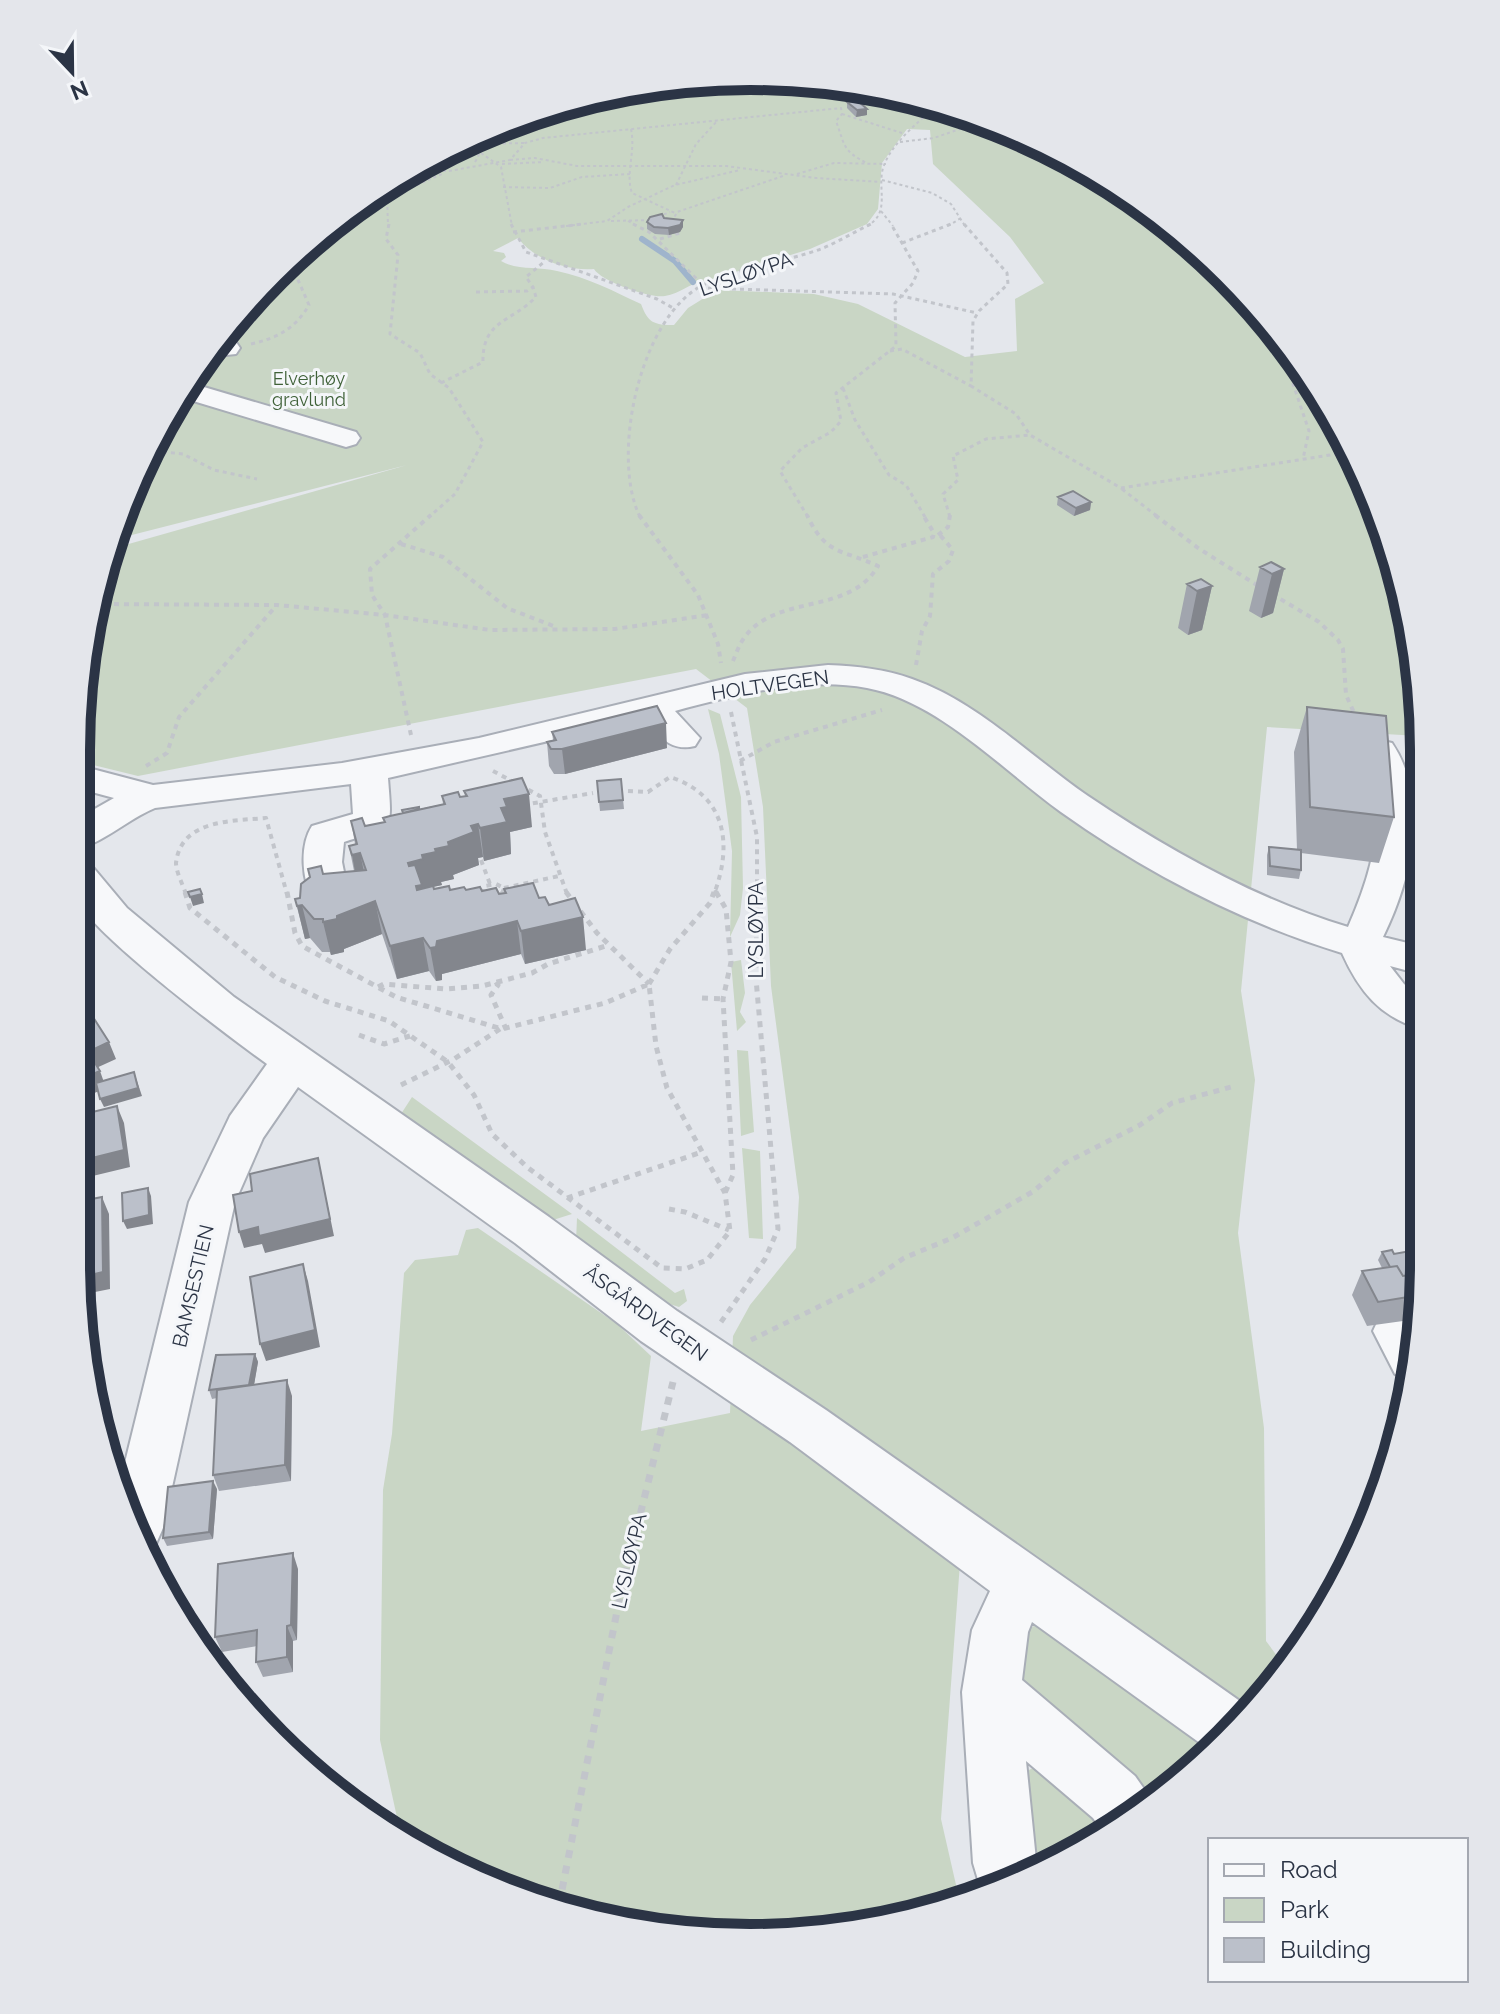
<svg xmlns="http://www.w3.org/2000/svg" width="1500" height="2014" viewBox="0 0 1500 2014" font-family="Raleway,sans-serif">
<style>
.green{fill:#c9d6c5;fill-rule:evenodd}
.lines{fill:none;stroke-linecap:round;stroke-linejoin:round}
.stream{stroke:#9fb4cc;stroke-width:6}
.minor-casing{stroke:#a9aeb7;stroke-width:4}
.path-far4{stroke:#c2c5cb;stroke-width:2;stroke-dasharray:3 3;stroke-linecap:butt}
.path-far3{stroke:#c2c5cb;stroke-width:3;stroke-dasharray:4 4;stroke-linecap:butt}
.path-far2{stroke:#c2c5cb;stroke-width:4;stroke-dasharray:5 5;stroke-linecap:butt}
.path-far1{stroke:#c2c5cb;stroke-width:5;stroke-dasharray:6 6;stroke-linecap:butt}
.path{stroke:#c2c5cb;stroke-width:7;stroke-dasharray:8 8;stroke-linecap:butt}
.minor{fill:#f7f8fa;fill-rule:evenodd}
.wall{fill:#a1a5ae}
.shaded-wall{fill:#83868d}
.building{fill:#bbc0ca;stroke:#83868d;stroke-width:2}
.labels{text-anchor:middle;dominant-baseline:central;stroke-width:6;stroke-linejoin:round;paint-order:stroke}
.far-park-label{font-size:18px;fill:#3f6138;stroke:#f4f6f9}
.street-label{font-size:20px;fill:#2b3445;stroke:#f4f6f9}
.rim{fill:none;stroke:#2b3445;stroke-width:10}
</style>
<rect width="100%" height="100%" fill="#e4e7ec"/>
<path class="green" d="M 706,77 L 838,82 L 967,112 L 1087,167 L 1195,244 L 1285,340 L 1373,492 L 1418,662 L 1419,736 L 1267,727 L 1241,991 L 1255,1080 L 1238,1233 L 1264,1428 L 1266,1641 L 1286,1668 L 1248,1717 L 960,1563 L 941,1819 L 959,1898 L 795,1937 L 618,1925 L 451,1868 L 400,1831 L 380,1740 L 383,1490 L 392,1434 L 404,1273 L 415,1260 L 458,1255 L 466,1230 L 478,1228 L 617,1324 L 651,1356 L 641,1431 L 730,1413 L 733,1336 L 750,1305 L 796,1248 L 799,1197 L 771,986 L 763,807 L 747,708 L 696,669 L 138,776 L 77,761 C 77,697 84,608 111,549 L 407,465 L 116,539 L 190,375 L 340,215 L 452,145 L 576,99 ZM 907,129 L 930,130 L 933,164 L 1010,237 L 1044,283 L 1015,299 L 1017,351 L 965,357 L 858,304 L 814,294 L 717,290 L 688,308 L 674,325 C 654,325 648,323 641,304 C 615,292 587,277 557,271 C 538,266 518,271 501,261 L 506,257 L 504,253 L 493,251 L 518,238 C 535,260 567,271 594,269 C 601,281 650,299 665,296 C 680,294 690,282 706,281 L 810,249 L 867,224 L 878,209 L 882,163 Z
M 708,709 L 720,714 L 741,797 L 743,888 L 740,915 L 730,937 L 732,851 L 719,754 Z
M 741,960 L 745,993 L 740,1012 L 746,1022 L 737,1031 L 731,962 Z
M 737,1050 L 748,1051 L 754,1132 L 741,1136 Z
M 412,1097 L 572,1214 L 553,1220 L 401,1114 Z
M 742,1148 L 760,1151 L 763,1239 L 749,1238 Z
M 577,1218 L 675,1293 L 684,1289 L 687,1301 L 679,1307 L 660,1301 L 650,1289 L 576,1242 Z
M 1045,1620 L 1218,1745 L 1160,1799 L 1144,1808 L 1017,1686 L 1025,1631 Z
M 1041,1764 L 1119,1822 L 1031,1873 L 1023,1773 Z"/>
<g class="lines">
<path class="stream" d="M 642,239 L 675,261 L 693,282"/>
<g class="minor-casing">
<path id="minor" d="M 227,340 L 236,342 L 240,348 L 236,354 L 207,357 L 222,341 Z
M 187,382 L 356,432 L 360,438 L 356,444 L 346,447 L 180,397 Z
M 828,665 C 857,666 885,669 912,679 C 978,702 1031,757 1088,796 C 1168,850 1255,899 1348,927 C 1365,888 1381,843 1375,799 C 1372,783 1366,767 1361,751 L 1366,743 L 1379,740 L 1392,743 C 1431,801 1411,880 1383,937 L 1420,946 L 1420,974 L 1390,966 L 1404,984 L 1420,996 L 1421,1029 C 1380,1017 1359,991 1342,953 C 1241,922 1147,873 1061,812 C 1004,771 938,701 867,688 C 805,676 735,695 675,711 L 700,738 L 695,746 C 670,752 660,736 644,719 L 388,778 C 392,832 395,826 344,842 L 342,862 L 348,892 L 342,901 L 328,905 L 314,901 C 302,882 299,846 312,826 L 353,814 L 351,784 L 155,808 C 128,819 105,842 77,849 L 77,819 L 114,798 L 77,788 L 77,765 L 153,785 L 342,763 L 479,738 L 745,674 Z
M 77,861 L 91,865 L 127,908 L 234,997 L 549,1217 L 677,1311 L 826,1410 L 1254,1711 L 1211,1751 L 1032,1622 L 1028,1632 L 1022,1680 L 1135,1776 L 1154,1803 L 1103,1832 L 1093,1818 L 1026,1761 L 1037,1870 L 1008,1887 L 982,1893 L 973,1863 L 962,1692 L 972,1630 L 990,1591 L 790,1442 L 641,1341 L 515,1243 L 298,1087 L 263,1138 L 235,1202 L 163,1528 L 155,1546 L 145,1549 L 119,1487 L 189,1202 L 230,1116 L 267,1064 C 235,1041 85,929 77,898 C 74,888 77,872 77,861 Z
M 1398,1310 L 1416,1316 L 1420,1323 L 1409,1379 L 1395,1374 L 1373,1331 L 1380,1316 Z"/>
</g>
<path class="path-far4" d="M 842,114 L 905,134
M 631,129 C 636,152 625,173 632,193 L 677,214
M 900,142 L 934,138 L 971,125 L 998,126
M 479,144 L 524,143
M 481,153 L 501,167 L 512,226
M 510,160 L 535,158 L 577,166 L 726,166 L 816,178 L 882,182
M 475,162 C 482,152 480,142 487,132
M 502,164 L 544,162
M 413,170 L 449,171 L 510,160 L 525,143 L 543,138 L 841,108 L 842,114 L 836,121 C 845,145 842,151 867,163
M 797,174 L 834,163 L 886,164
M 882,180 L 932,193 L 951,204 L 965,226
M 676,185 L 696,144 L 718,120
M 503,187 L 550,188 L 582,177 L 630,174
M 387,195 L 388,226
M 371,196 L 397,194 L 444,173
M 881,211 L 893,226
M 611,221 L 650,220 L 670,212
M 628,221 L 637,226
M 672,222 L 677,212 L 783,176
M 566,226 L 607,221 L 628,207 L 675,185 L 740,170
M 867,226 C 891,213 877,189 883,168 C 891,143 919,122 937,105
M 948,226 L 961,218"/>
<path class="path-far3" d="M 389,224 L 386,239 L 398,255 L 390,334 L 420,353 L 430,374 L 449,388 L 483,442 L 455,494 L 429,517
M 511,224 L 526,252 L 657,299 L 673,308
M 633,224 L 649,232 L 703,285
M 964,224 L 1007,273 L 1008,284 L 979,311 L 973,321 L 971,386 L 1016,414 L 1030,435 L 1121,488 L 1349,452
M 513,232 L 583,224
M 660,239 L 680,233
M 902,243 L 951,224
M 700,288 L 893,294 L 977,313
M 476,292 L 527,291 L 533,287 L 526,277 L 544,262
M 251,344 C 277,338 295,329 309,305 L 292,266
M 890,351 L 902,349 L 971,386
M 1297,361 L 1290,375 L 1309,431 L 1303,459
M 441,383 L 483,362 C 482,320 512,322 536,297 L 533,287
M 843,388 L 855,420 L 889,475 L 906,485 L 925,517
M 155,451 L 183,454 L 214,470 L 257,479
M 1122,489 L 1158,517
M 640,517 C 610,456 640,317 703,285 C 736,268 785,262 821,249 C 838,242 854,232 871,224
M 808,517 L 780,471 L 802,448 L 831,432 L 841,421 L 836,393 L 896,346 L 895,303 L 913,283 L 918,271 L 891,224
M 950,517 L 943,494 L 958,480 L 953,456 L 986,439 L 1030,435"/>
<path class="path-far2" d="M 639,515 L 698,595 L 718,644 L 721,663
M 1155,515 L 1198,548 L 1260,587
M 938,535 L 948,527 L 950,515
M 401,544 L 443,557 L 507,608 L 556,627
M 863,557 L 933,537 L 934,533 L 923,515
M 1272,594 L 1319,622 L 1338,640 L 1343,649 L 1346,695 L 1356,717
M 94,604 L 277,605 L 385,615 L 490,630 L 615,629 L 708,615
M 733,661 C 736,654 739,645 744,638 C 776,593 849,616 878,566 C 842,549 826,556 807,515
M 916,665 L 922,631 L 930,616 L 933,574 L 949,561 L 953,550 L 940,535
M 731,712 L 757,837 L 757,894
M 411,735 L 385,615 L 372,595 L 370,569 L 431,515
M 740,761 L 774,742 L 882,710
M 146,766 L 167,753 L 179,717 L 276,606
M 493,771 L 540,796 L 545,832 L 567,894
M 628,791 L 648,792 L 670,777 C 726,795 733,844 714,894
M 523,805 L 593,793
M 481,860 L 490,884
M 504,888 L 559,876
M 715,890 L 717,894
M 186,894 C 183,885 176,872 176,863 C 181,819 233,821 266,818 L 287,894
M 482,894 L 485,886 L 496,884 L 504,888 L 502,894"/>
<path class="path-far1" d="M 185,892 L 190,908 L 275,977 L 325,1001 L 389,1021 L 448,1062 L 474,1095 L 492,1134 L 527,1167 L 662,1268 L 685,1269 L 707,1260 L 730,1231 L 725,1193 L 667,1088 L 656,1046 L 649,984
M 287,892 L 295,933 L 302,946 L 396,997 L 502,1029 L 605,1003 L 649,984
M 566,892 L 597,933 L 649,984
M 716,892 L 726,909 L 731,962 L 723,999 L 733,1175 L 725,1193
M 498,897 L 504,892
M 496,982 L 498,985 L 491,995 L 506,1029
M 649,984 L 670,949 L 710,903 L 714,892
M 378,987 L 384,984 L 445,989 L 482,986 L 532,973 L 548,964 L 609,945
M 702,998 L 723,999
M 359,1035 L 384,1044 L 410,1036
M 401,1085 L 454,1059 L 500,1029
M 567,1198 L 702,1152
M 669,1209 L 685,1212 L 729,1230
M 721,1322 L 765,1259 L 778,1229 L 756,979 L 757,892
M 751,1340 L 869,1282 L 904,1258 L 952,1238 L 1034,1191 L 1065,1163 L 1140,1125 L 1172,1103 L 1235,1086"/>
<path class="path" d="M 559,1905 L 620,1596 L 673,1382"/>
<use href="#minor" class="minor"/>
</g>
<path class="wall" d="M 847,102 L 867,109 L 867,115 L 856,117 L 847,108 Z
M 664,218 L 683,220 L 683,227 L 680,232 L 669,235 L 655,234 L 647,229 L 647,222 Z
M 1058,497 L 1091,502 L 1090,510 L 1074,516 L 1057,505 Z
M 1260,567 L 1284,569 L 1273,613 L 1261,618 L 1249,611 Z
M 1187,584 L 1212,586 L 1202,630 L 1188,635 L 1178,628 Z
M 1307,707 L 1394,817 L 1379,863 L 1301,853 L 1301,870 L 1299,879 L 1267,875 L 1267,855 L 1269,847 L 1297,850 L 1294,752 Z
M 552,732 L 667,748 L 565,774 L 554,774 L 549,766 L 547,742 L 553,740 Z
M 621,779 L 624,809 L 600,811 L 597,781 Z
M 464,791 L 532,827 L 510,832 L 511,854 L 484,861 L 483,857 L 478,858 L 479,865 L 453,875 L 454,879 L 441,882 L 442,885 L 433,887 L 434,889 L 482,891 L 499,894 L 505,893 L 504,889 L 539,898 L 549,905 L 586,950 L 525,964 L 521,954 L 442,974 L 442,980 L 436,981 L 429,971 L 397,979 L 382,934 L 344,949 L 344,952 L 331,955 L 330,952 L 322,952 L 310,938 L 305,939 L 295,899 L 300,898 L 323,874 L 354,871 L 349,846 L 355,844 L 351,821 L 365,826 L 384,822 L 419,809 L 443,804 L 442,796 L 460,797 L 465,796 Z
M 1422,1249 L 1423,1308 L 1408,1311 L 1403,1321 L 1367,1326 L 1352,1295 L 1362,1271 L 1382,1268 L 1378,1260 L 1382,1252 L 1394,1254 Z
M 255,1354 L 258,1362 L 254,1384 L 292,1396 L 291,1481 L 219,1491 L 213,1475 L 217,1398 L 212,1399 L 209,1390 Z
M 217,1489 L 213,1539 L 167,1546 L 163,1538 Z
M 298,1569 L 297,1640 L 293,1641 L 293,1672 L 263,1677 L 256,1662 L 257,1646 L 222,1652 L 215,1637 Z"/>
<path class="shaded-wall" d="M 867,109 L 867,115 L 856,117 L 857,110 Z
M 683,220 L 683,227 L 680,232 L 669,235 L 668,228 Z
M 1091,502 L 1090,510 L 1074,516 L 1076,508 Z
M 1284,569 L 1273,613 L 1261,618 L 1272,574 Z
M 1212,586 L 1202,630 L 1188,635 L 1197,591 Z
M 666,723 L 667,748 L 565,774 L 562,749 Z
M 529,794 L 532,827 L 510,832 L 511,854 L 484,861 L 480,828 L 501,808 L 504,799 Z
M 478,824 L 483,857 L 478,858 L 479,865 L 453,875 L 454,879 L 441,882 L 442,885 L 428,888 L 428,918 L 408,863 L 448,842 L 471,826 Z
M 360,853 L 367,886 L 358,888 L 352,855 Z
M 202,894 L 204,903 L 193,906 L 190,897 Z
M 375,901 L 382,934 L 344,949 L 344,952 L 331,955 L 323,922 Z
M 302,905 L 310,938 L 305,939 L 297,906 Z
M 583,917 L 586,950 L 525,964 L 521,931 Z
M 517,921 L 521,954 L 442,974 L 442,980 L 436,981 L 430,948 L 437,941 Z
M 423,938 L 429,971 L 397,979 L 390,946 Z
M 109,1042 L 116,1059 L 94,1069 L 88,1052 Z
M 100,1071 L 106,1088 L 76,1101 L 76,1081 Z
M 134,1072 L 142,1096 L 104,1107 L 100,1099 Z
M 117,1106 L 124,1123 L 130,1167 L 76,1180 L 76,1162 Z
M 318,1158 L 334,1236 L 265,1253 L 262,1244 L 244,1248 L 239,1232 Z
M 148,1188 L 151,1196 L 153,1224 L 127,1229 L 123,1221 Z
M 102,1197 L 109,1214 L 110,1289 L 80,1295 L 78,1278 Z
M 303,1264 L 308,1281 L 320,1347 L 266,1361 L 260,1344 Z
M 255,1354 L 258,1362 L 252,1397 L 249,1389 Z
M 287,1380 L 292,1396 L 291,1481 L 285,1465 Z
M 213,1481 L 217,1489 L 213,1539 L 209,1532 Z
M 293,1553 L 298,1569 L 297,1640 L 291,1625 Z
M 287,1626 L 293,1641 L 293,1672 L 287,1657 Z"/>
<path class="building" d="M 858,101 L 867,109 L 857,110 L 847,102 Z
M 662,214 L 664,218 L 683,220 L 680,225 L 668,228 L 654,227 L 647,222 L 650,217 Z
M 1073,491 L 1091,502 L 1076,508 L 1058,497 Z
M 1271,562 L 1284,569 L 1272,574 L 1260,567 Z
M 1201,579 L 1212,586 L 1197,591 L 1187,584 Z
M 657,706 L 666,723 L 562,749 L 551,749 L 547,742 L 556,740 L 552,732 Z
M 1307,707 L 1386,716 L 1394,817 L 1310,807 Z
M 522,778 L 529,794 L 504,799 L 507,807 L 501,808 L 507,822 L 480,828 L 478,824 L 471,826 L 474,832 L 448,842 L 449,846 L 435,849 L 436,852 L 422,855 L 423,859 L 408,863 L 409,866 L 415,865 L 422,885 L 416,886 L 417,890 L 433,886 L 434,889 L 449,886 L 450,890 L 464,887 L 466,890 L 480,887 L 482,891 L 496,888 L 499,894 L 506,893 L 504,889 L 533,883 L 539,898 L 545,897 L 549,905 L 575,898 L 583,917 L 521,931 L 517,921 L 437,941 L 436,947 L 430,948 L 423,938 L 390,946 L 375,901 L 337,916 L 337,919 L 323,922 L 323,919 L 314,919 L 302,905 L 297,906 L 295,899 L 300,898 L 301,884 L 310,877 L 308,869 L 321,866 L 323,874 L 366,870 L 360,853 L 352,855 L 349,846 L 357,844 L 351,821 L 362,818 L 365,826 L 385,822 L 383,818 L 390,816 L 445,804 L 442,796 L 458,792 L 460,797 L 467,796 L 464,791 Z
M 621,779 L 623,800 L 599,802 L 597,781 Z
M 419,807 L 419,809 L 403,813 L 402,810 Z
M 1269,847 L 1301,850 L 1301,870 L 1270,866 Z
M 200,889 L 202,894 L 190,897 L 188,892 Z
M 93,1017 L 109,1042 L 88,1052 L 100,1071 L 76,1081 L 77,1024 Z
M 134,1072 L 138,1088 L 100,1099 L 96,1083 Z
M 117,1106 L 124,1150 L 76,1162 L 76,1116 Z
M 318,1158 L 330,1219 L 259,1236 L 258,1227 L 239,1232 L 233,1195 L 252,1191 L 250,1174 Z
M 148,1188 L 149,1215 L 123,1221 L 122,1193 Z
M 102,1197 L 103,1272 L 78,1278 L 76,1264 L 76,1202 Z
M 1422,1249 L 1422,1300 L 1411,1302 L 1414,1296 L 1411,1291 L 1414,1284 L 1410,1275 L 1403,1276 L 1397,1266 L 1390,1267 L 1382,1252 L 1392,1250 L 1394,1254 Z
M 303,1264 L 315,1330 L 260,1344 L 250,1277 Z
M 1397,1266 L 1403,1276 L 1410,1275 L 1414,1284 L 1408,1285 L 1414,1296 L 1378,1302 L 1362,1271 Z
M 255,1354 L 249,1385 L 209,1390 L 216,1355 Z
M 287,1380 L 285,1465 L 213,1475 L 217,1390 Z
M 213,1481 L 209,1532 L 163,1538 L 168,1487 Z
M 293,1553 L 291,1625 L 287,1626 L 287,1657 L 256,1662 L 257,1630 L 215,1637 L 218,1564 Z"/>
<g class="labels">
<g class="far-park-label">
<text x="309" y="378">Elverhøy<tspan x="309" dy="21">gravlund</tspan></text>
</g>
<g class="street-label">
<text transform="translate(746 274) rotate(-19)">LYSLØYPA</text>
<text transform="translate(770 685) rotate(-8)">HOLTVEGEN</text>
<text transform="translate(756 930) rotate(-90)">LYSLØYPA</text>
<text transform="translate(193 1286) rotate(-77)">BAMSESTIEN</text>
<text transform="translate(646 1313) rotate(36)">ÅSGÅRDVEGEN</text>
<text transform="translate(629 1561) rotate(-77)">LYSLØYPA</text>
</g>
</g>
<path d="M0 0H1500V2014H0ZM750 90H750A660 660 0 0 1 1410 750V1264A660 660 0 0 1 750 1924H750A660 660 0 0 1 90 1264V750A660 660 0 0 1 750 90Z" fill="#e4e6eb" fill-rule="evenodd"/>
<path class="rim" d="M750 90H750A660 660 0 0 1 1410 750V1264A660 660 0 0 1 750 1924H750A660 660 0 0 1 90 1264V750A660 660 0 0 1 750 90Z"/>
<rect x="1208" y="1838" width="260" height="144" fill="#f4f6f9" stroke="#a4a8b1" stroke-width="2"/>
<rect x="1224" y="1864" width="40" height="12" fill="#f7f8fa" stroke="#a4a8b1" stroke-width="2"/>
<text x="1280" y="1878" font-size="24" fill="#2b3445">Road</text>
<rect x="1224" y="1898" width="40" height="24" fill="#c9d6c5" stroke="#a4a8b1" stroke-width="2"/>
<text x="1280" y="1918" font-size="24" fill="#2b3445">Park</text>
<rect x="1224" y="1938" width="40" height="24" fill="#bbc0ca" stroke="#a4a8b1" stroke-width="2"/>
<text x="1280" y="1958" font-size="24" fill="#2b3445">Building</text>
<g transform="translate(72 72) rotate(158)" stroke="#f4f6f9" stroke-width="6" paint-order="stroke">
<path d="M0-6L14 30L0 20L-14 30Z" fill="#2b3445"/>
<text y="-12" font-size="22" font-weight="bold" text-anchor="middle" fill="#2b3445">N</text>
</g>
</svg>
